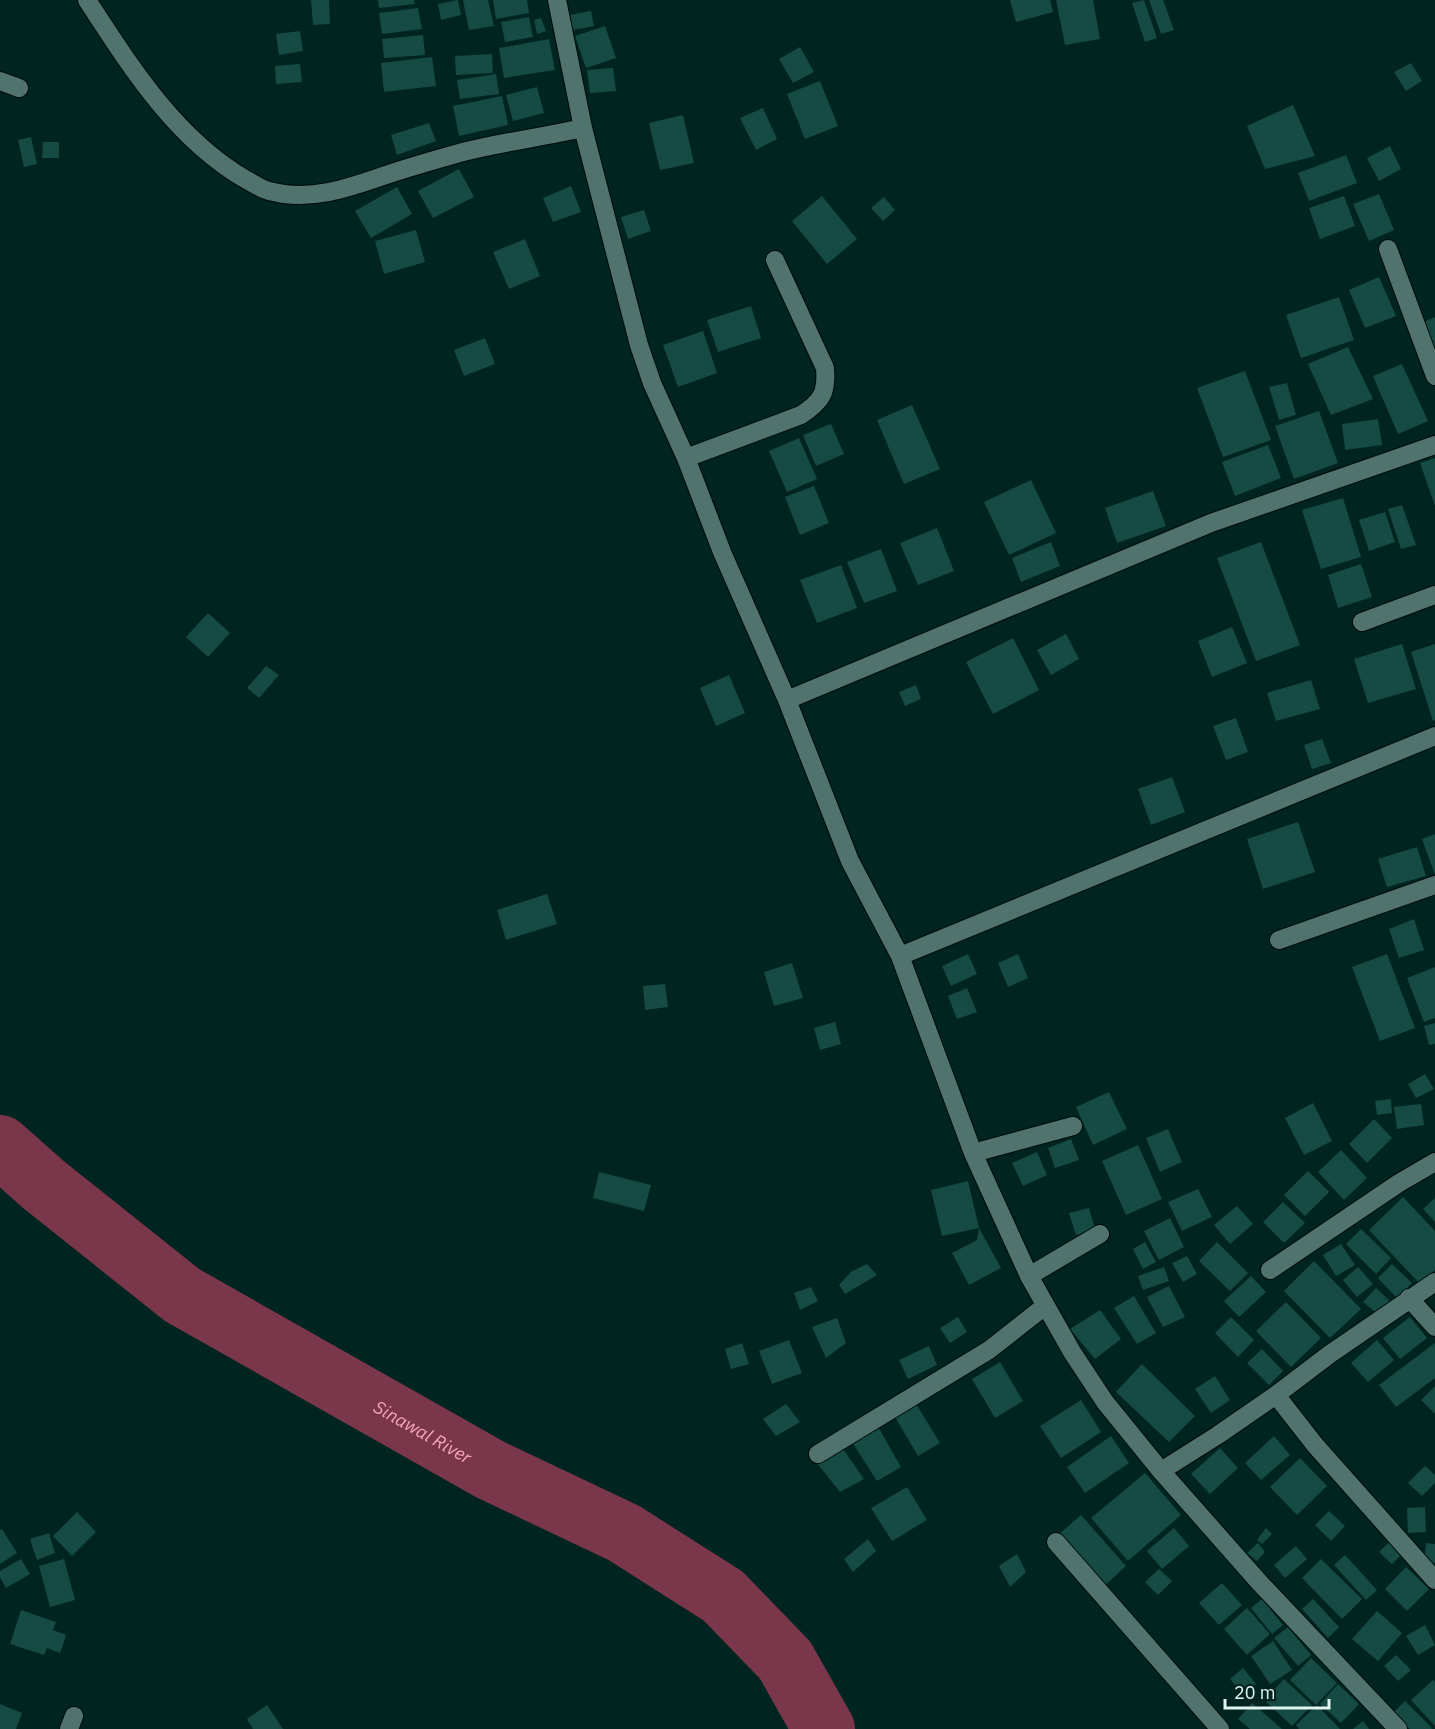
<svg xmlns="http://www.w3.org/2000/svg" width="1435" height="1729" viewBox="0 0 1435 1729" font-family="'IBM Plex Sans',sans-serif">
<style>
.lines{fill:none;stroke-linecap:round;stroke-linejoin:round}
.river{stroke:#7a374c;stroke-width:62}
.building{fill:#154b43}
.service-casing{stroke:#000c08;stroke-width:20}
.minor-casing{stroke:#000c08;stroke-width:20}
.service{stroke:#50746d;stroke-width:18}
.minor{stroke:#50746d;stroke-width:18}
.labels{text-anchor:middle;dominant-baseline:central;stroke-width:4.5;stroke-linejoin:round;paint-order:stroke}
.water-label{font-size:18px;font-style:italic;fill:#f8a5bc;stroke:#00241f}
</style>
<rect width="100%" height="100%" fill="#00241f"/>
<g class="lines">
<path class="river" id="s1" d="M 0,1146 L 44,1185 L 182,1295 L 491,1470 L 624,1533 L 723,1596 L 785,1660 L 824,1729"/>
</g>
<path class="building" d="M 311,0 L 329,0 L 330,24 L 313,25 Z
M 378,0 L 414,0 L 415,4 L 379,8 Z
M 458,0 L 461,15 L 441,20 L 438,4 Z
M 463,0 L 488,0 L 494,26 L 469,30 Z
M 493,0 L 527,0 L 529,13 L 496,19 Z
M 1010,0 L 1050,0 L 1053,12 L 1016,22 Z
M 1056,0 L 1093,0 L 1100,39 L 1065,45 Z
M 1144,0 L 1157,38 L 1145,42 L 1132,3 Z
M 1149,0 L 1163,0 L 1174,30 L 1161,34 Z
M 418,8 L 422,29 L 382,34 L 379,13 Z
M 591,11 L 594,26 L 573,30 L 570,15 Z
M 529,17 L 533,37 L 505,42 L 501,22 Z
M 541,18 L 546,31 L 537,34 L 534,20 Z
M 605,26 L 616,58 L 586,68 L 575,36 Z
M 300,31 L 303,51 L 279,55 L 276,34 Z
M 423,35 L 425,55 L 384,58 L 382,39 Z
M 549,39 L 555,70 L 504,78 L 499,48 Z
M 800,47 L 814,72 L 793,83 L 779,59 Z
M 492,54 L 493,73 L 456,75 L 455,56 Z
M 432,57 L 436,86 L 384,92 L 381,63 Z
M 1411,63 L 1422,81 L 1406,91 L 1394,72 Z
M 300,64 L 302,82 L 276,84 L 275,66 Z
M 613,68 L 616,91 L 590,93 L 587,70 Z
M 496,74 L 499,94 L 460,99 L 457,80 Z
M 820,81 L 838,126 L 805,139 L 787,94 Z
M 537,87 L 544,113 L 513,121 L 506,95 Z
M 502,96 L 508,125 L 459,136 L 453,106 Z
M 1293,105 L 1315,156 L 1265,169 L 1247,126 Z
M 763,108 L 777,139 L 756,150 L 740,118 Z
M 683,115 L 694,163 L 660,170 L 649,123 Z
M 429,123 L 436,141 L 397,155 L 391,135 Z
M 31,137 L 37,164 L 24,167 L 18,140 Z
M 43,142 L 59,142 L 59,158 L 42,158 Z
M 1390,146 L 1401,169 L 1379,181 L 1367,158 Z
M 1346,155 L 1357,183 L 1309,201 L 1298,173 Z
M 459,169 L 474,197 L 433,218 L 418,191 Z
M 571,186 L 581,212 L 553,222 L 543,198 Z
M 397,187 L 412,214 L 371,238 L 355,211 Z
M 1379,194 L 1394,230 L 1369,241 L 1353,204 Z
M 822,196 L 857,239 L 827,264 L 792,221 Z
M 1344,196 L 1355,226 L 1320,239 L 1309,208 Z
M 884,197 L 895,210 L 883,221 L 871,208 Z
M 644,210 L 651,231 L 628,239 L 621,217 Z
M 416,230 L 425,262 L 384,274 L 375,241 Z
M 525,239 L 540,276 L 509,289 L 493,252 Z
M 1379,277 L 1396,316 L 1365,328 L 1349,290 Z
M 1339,297 L 1354,340 L 1301,358 L 1286,315 Z
M 751,306 L 761,338 L 718,352 L 707,320 Z
M 1435,317 L 1435,347 L 1424,322 Z
M 703,331 L 717,373 L 678,387 L 663,345 Z
M 485,338 L 495,364 L 464,376 L 454,350 Z
M 1348,347 L 1373,399 L 1331,415 L 1308,364 Z
M 1402,364 L 1428,421 L 1398,434 L 1373,376 Z
M 1245,371 L 1271,440 L 1223,457 L 1197,388 Z
M 1287,383 L 1296,415 L 1279,420 L 1269,387 Z
M 912,405 L 940,469 L 904,484 L 877,420 Z
M 1319,411 L 1338,463 L 1294,479 L 1275,426 Z
M 1378,419 L 1382,445 L 1345,450 L 1342,424 Z
M 831,424 L 844,454 L 816,466 L 803,435 Z
M 799,438 L 817,479 L 787,492 L 769,451 Z
M 1268,445 L 1281,478 L 1235,496 L 1222,462 Z
M 1435,458 L 1435,506 L 1420,463 Z
M 1031,480 L 1056,533 L 1009,555 L 984,502 Z
M 814,486 L 829,523 L 800,535 L 785,497 Z
M 1153,491 L 1166,526 L 1117,543 L 1105,508 Z
M 1343,498 L 1361,557 L 1321,569 L 1302,510 Z
M 1402,505 L 1416,545 L 1401,549 L 1388,509 Z
M 1385,512 L 1395,542 L 1369,551 L 1359,520 Z
M 937,528 L 954,571 L 918,585 L 900,543 Z
M 1051,542 L 1060,566 L 1021,582 L 1012,558 Z
M 1261,542 L 1300,645 L 1256,661 L 1217,558 Z
M 881,549 L 897,591 L 864,603 L 847,562 Z
M 1361,564 L 1372,597 L 1338,608 L 1328,575 Z
M 841,565 L 857,608 L 817,623 L 800,580 Z
M 208,613 L 230,633 L 208,657 L 186,637 Z
M 1232,627 L 1247,663 L 1212,677 L 1198,641 Z
M 1066,634 L 1079,659 L 1051,675 L 1037,650 Z
M 1013,638 L 1039,690 L 993,714 L 966,662 Z
M 1402,644 L 1416,689 L 1368,703 L 1354,659 Z
M 1435,644 L 1435,720 L 1433,721 L 1411,652 Z
M 266,666 L 279,675 L 259,698 L 247,688 Z
M 729,675 L 745,713 L 716,726 L 700,688 Z
M 1311,680 L 1320,709 L 1276,721 L 1267,693 Z
M 916,685 L 921,699 L 905,706 L 899,692 Z
M 1236,718 L 1248,752 L 1226,760 L 1213,726 Z
M 1322,739 L 1331,763 L 1312,769 L 1304,745 Z
M 1172,777 L 1185,812 L 1151,825 L 1138,789 Z
M 1298,822 L 1315,872 L 1263,889 L 1247,839 Z
M 1435,834 L 1435,875 L 1422,839 Z
M 1417,847 L 1426,876 L 1387,887 L 1378,859 Z
M 547,894 L 557,924 L 506,940 L 497,910 Z
M 1414,919 L 1424,950 L 1399,958 L 1389,929 Z
M 968,954 L 977,974 L 951,986 L 942,966 Z
M 1018,954 L 1028,978 L 1008,987 L 998,963 Z
M 1387,954 L 1415,1028 L 1380,1041 L 1352,967 Z
M 792,963 L 803,998 L 774,1006 L 764,972 Z
M 1435,967 L 1435,1018 L 1424,1022 L 1407,978 Z
M 665,984 L 668,1007 L 645,1010 L 643,986 Z
M 967,988 L 977,1012 L 957,1019 L 948,996 Z
M 835,1022 L 841,1044 L 820,1050 L 814,1028 Z
M 1435,1023 L 1435,1044 L 1429,1045 L 1424,1026 Z
M 1425,1074 L 1434,1089 L 1416,1098 L 1408,1084 Z
M 1109,1092 L 1127,1129 L 1093,1145 L 1076,1107 Z
M 1391,1099 L 1392,1113 L 1377,1115 L 1375,1101 Z
M 1313,1103 L 1332,1141 L 1304,1155 L 1285,1118 Z
M 1421,1104 L 1424,1125 L 1397,1129 L 1394,1107 Z
M 1374,1119 L 1392,1138 L 1367,1163 L 1349,1144 Z
M 1168,1129 L 1182,1162 L 1160,1172 L 1146,1138 Z
M 1071,1139 L 1079,1160 L 1055,1168 L 1048,1148 Z
M 1138,1145 L 1162,1199 L 1126,1215 L 1102,1161 Z
M 1341,1150 L 1367,1178 L 1344,1200 L 1318,1172 Z
M 1037,1152 L 1047,1175 L 1023,1186 L 1012,1163 Z
M 1308,1171 L 1329,1192 L 1305,1216 L 1284,1195 Z
M 599,1172 L 651,1185 L 644,1211 L 593,1198 Z
M 968,1181 L 979,1228 L 942,1236 L 931,1190 Z
M 1198,1189 L 1212,1217 L 1182,1231 L 1168,1202 Z
M 1403,1197 L 1435,1231 L 1435,1270 L 1420,1284 L 1369,1230 Z
M 1435,1198 L 1435,1222 L 1423,1209 Z
M 1283,1202 L 1305,1223 L 1284,1243 L 1263,1222 Z
M 1237,1206 L 1253,1224 L 1230,1244 L 1214,1225 Z
M 1089,1208 L 1095,1229 L 1076,1235 L 1069,1213 Z
M 1170,1218 L 1184,1247 L 1159,1260 L 1144,1231 Z
M 979,1228 L 1001,1268 L 969,1285 L 952,1253 L 977,1240 Z
M 1361,1229 L 1391,1258 L 1376,1274 L 1346,1244 Z
M 1145,1242 L 1156,1262 L 1143,1269 L 1133,1249 Z
M 1217,1242 L 1248,1273 L 1230,1291 L 1199,1261 Z
M 1341,1244 L 1355,1265 L 1336,1276 L 1323,1255 Z
M 1187,1256 L 1197,1274 L 1183,1282 L 1172,1263 Z
M 1314,1261 L 1361,1309 L 1330,1338 L 1284,1291 Z
M 867,1264 L 877,1275 L 845,1294 L 839,1285 L 852,1271 Z
M 1392,1264 L 1412,1283 L 1397,1298 L 1378,1278 Z
M 1164,1267 L 1169,1281 L 1143,1290 L 1138,1276 Z
M 1358,1267 L 1373,1284 L 1357,1297 L 1343,1280 Z
M 1251,1276 L 1266,1292 L 1239,1317 L 1224,1301 Z
M 1169,1286 L 1185,1317 L 1163,1327 L 1147,1297 Z
M 811,1287 L 818,1301 L 800,1310 L 794,1293 Z
M 1376,1288 L 1391,1302 L 1379,1315 L 1363,1302 Z
M 1134,1296 L 1156,1333 L 1137,1344 L 1114,1308 Z
M 1286,1302 L 1321,1338 L 1291,1367 L 1256,1331 Z
M 1100,1310 L 1121,1339 L 1095,1359 L 1070,1329 Z
M 958,1317 L 967,1332 L 950,1343 L 940,1328 Z
M 1231,1317 L 1254,1340 L 1238,1357 L 1215,1333 Z
M 1410,1317 L 1427,1338 L 1400,1359 L 1383,1338 Z
M 837,1318 L 846,1343 L 826,1358 L 812,1327 Z
M 789,1340 L 802,1373 L 772,1384 L 759,1351 Z
M 1377,1340 L 1394,1360 L 1368,1382 L 1351,1363 Z
M 742,1343 L 749,1364 L 731,1369 L 725,1349 Z
M 1435,1343 L 1435,1378 L 1396,1407 L 1379,1385 Z
M 929,1346 L 937,1365 L 908,1379 L 899,1360 Z
M 1262,1349 L 1283,1371 L 1269,1385 L 1247,1363 Z
M 1000,1362 L 1023,1401 L 995,1418 L 972,1379 Z
M 1142,1364 L 1195,1416 L 1169,1442 L 1116,1392 Z
M 1215,1376 L 1230,1400 L 1211,1413 L 1195,1389 Z
M 1435,1386 L 1435,1414 L 1421,1400 Z
M 913,1399 L 940,1443 L 918,1456 L 892,1412 Z
M 1081,1400 L 1101,1432 L 1061,1458 L 1040,1426 Z
M 786,1404 L 800,1422 L 776,1436 L 763,1419 Z
M 877,1425 L 901,1467 L 877,1481 L 852,1442 Z
M 1111,1436 L 1129,1463 L 1085,1493 L 1067,1467 Z
M 1274,1436 L 1290,1455 L 1261,1480 L 1245,1463 Z
M 841,1446 L 864,1479 L 840,1492 L 816,1462 Z
M 1220,1448 L 1238,1468 L 1210,1494 L 1191,1474 Z
M 1300,1458 L 1327,1486 L 1297,1515 L 1270,1487 Z
M 1425,1466 L 1435,1475 L 1435,1483 L 1422,1496 L 1408,1483 Z
M 1145,1473 L 1181,1515 L 1128,1561 L 1091,1518 Z
M 907,1487 L 927,1520 L 892,1541 L 871,1508 Z
M 1425,1507 L 1426,1532 L 1408,1533 L 1407,1508 Z
M 1329,1511 L 1345,1526 L 1331,1541 L 1315,1525 Z
M 77,1512 L 96,1532 L 72,1556 L 53,1536 Z
M 1081,1515 L 1126,1566 L 1102,1588 L 1057,1536 Z
M 1174,1528 L 1189,1546 L 1162,1569 L 1147,1551 Z
M 1266,1528 L 1272,1534 L 1262,1544 L 1257,1540 Z
M 2,1529 L 17,1553 L 0,1564 L 0,1530 Z
M 49,1533 L 55,1553 L 37,1560 L 30,1539 Z
M 868,1539 L 876,1551 L 853,1572 L 844,1559 Z
M 1390,1541 L 1403,1553 L 1392,1564 L 1379,1552 Z
M 1258,1543 L 1265,1552 L 1257,1561 L 1247,1553 Z
M 1426,1543 L 1435,1544 L 1435,1563 L 1424,1562 Z
M 1296,1546 L 1307,1559 L 1285,1578 L 1274,1565 Z
M 1017,1554 L 1026,1572 L 1010,1587 L 999,1566 Z
M 1345,1555 L 1377,1590 L 1366,1600 L 1334,1565 Z
M 21,1559 L 30,1574 L 6,1588 L 0,1577 L 0,1571 Z
M 64,1559 L 75,1600 L 50,1607 L 39,1566 Z
M 1321,1559 L 1362,1599 L 1342,1619 L 1302,1578 Z
M 1406,1567 L 1429,1589 L 1407,1611 L 1385,1589 Z
M 1159,1569 L 1172,1581 L 1158,1595 L 1145,1582 Z
M 1222,1583 L 1242,1605 L 1219,1625 L 1199,1603 Z
M 1262,1599 L 1283,1625 L 1272,1634 L 1251,1608 Z
M 1313,1599 L 1339,1627 L 1328,1638 L 1302,1609 Z
M 1247,1608 L 1270,1634 L 1247,1655 L 1224,1629 Z
M 21,1610 L 56,1622 L 53,1630 L 66,1635 L 60,1653 L 47,1648 L 44,1655 L 10,1644 Z
M 1377,1611 L 1402,1633 L 1378,1661 L 1352,1639 Z
M 1425,1625 L 1435,1645 L 1418,1655 L 1406,1636 Z
M 1288,1627 L 1311,1655 L 1298,1666 L 1274,1638 Z
M 1273,1641 L 1292,1670 L 1270,1684 L 1251,1656 Z
M 1396,1655 L 1411,1670 L 1398,1681 L 1384,1666 Z
M 1311,1658 L 1337,1683 L 1316,1705 L 1290,1680 Z
M 1243,1668 L 1256,1684 L 1243,1695 L 1230,1679 Z
M 1284,1679 L 1312,1705 L 1292,1726 L 1264,1700 Z
M 1433,1680 L 1435,1682 L 1435,1726 L 1411,1700 Z
M 1338,1684 L 1359,1704 L 1341,1723 L 1320,1704 Z
M 1405,1701 L 1432,1728 L 1431,1729 L 1410,1729 L 1394,1712 Z
M 1252,1703 L 1282,1729 L 1250,1729 L 1238,1719 Z
M 0,1704 L 22,1713 L 16,1729 L 0,1729 Z
M 267,1705 L 283,1729 L 253,1729 L 247,1719 Z
M 1317,1705 L 1340,1729 L 1299,1729 L 1296,1725 Z
M 1363,1721 L 1369,1729 L 1353,1729 Z"/>
<g class="lines">
<g class="service-casing">
<path id="service" d="M 0,81 L 19,88"/>
</g>
<g class="minor-casing">
<path id="minor" d="M 87,0 C 130,66 175,138 245,179 C 253,183 261,189 269,191 C 311,202 349,188 389,174 C 413,166 438,159 463,152 C 502,142 543,137 583,128
M 557,0 L 583,128 L 639,345 L 652,383 L 686,458 L 722,552 L 787,700 L 850,861 L 900,956 L 973,1153 L 1029,1276 L 1072,1352 L 1105,1402 L 1161,1471 L 1259,1582 L 1398,1729
M 1388,249 L 1435,376
M 686,458 L 801,415 C 822,401 827,393 825,368 L 775,260
M 1362,622 L 1435,595
M 787,700 L 1211,523 L 1435,445
M 1279,940 L 1435,885
M 900,956 L 1435,736
M 973,1153 L 1073,1126
M 1270,1270 L 1399,1183 L 1435,1162
M 1029,1276 L 1100,1234
M 1435,1282 L 1330,1354 L 1276,1395 L 1315,1445 L 1435,1580
M 1409,1298 L 1435,1327
M 818,1454 L 989,1350 L 1045,1306
M 1161,1471 L 1218,1435 L 1276,1395
M 1056,1542 L 1220,1729
M 69,1729 L 74,1716"/>
</g>
<use href="#service" class="service"/>
<use href="#minor" class="minor"/>
</g>
<g class="labels">
<g class="water-label">
<text stroke="none"><textPath href="#s1" startOffset="512">Sinawal River</textPath></text>
</g>
</g>
<path d="M1225 1699v9h104v-9" fill="none" stroke="#e0f4f0" stroke-width="3"/>
<text x="1234" y="1699" font-size="18" fill="#e0f4f0" stroke="#00241f" stroke-width="4.5" paint-order="stroke">20 m</text>
</svg>
